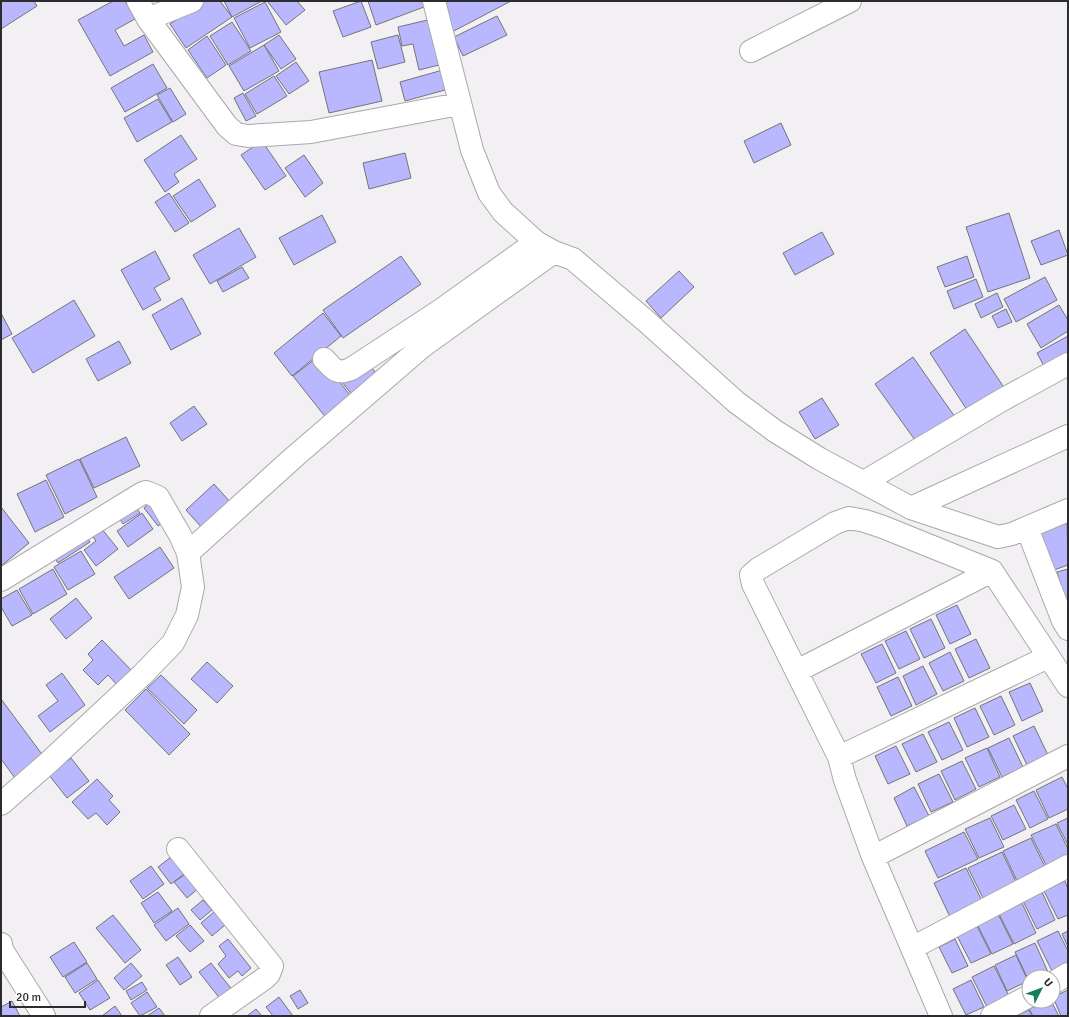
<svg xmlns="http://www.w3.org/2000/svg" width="1069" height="1017" viewBox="0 0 1069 1017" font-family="Signika,sans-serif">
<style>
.building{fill:#b9b8ff;stroke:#747477}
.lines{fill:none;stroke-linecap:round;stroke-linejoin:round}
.minor-casing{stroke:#aaa8ab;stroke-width:24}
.minor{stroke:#fff;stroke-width:22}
</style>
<rect width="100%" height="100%" fill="#f2f0f3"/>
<path class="building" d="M 1,1 L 34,1 L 37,6 L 1,29 Z
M 113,1 L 125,1 L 135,19 L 115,30 L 124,46 L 144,35 L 153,52 L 110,76 L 78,20 Z
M 204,1 L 220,1 L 232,17 L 186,48 L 170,24 Z
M 224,1 L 262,1 L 232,17 Z
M 267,1 L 297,1 L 305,10 L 286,25 Z
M 361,1 L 371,27 L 343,37 L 333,11 Z
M 368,1 L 431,1 L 432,4 L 376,25 Z
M 443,1 L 511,1 L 452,32 Z
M 265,2 L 281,32 L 250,48 L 234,18 Z
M 497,16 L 507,35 L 463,56 L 454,37 Z
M 436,18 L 447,63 L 419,70 L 413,44 L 402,46 L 398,27 Z
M 232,22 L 251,51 L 228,65 L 210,36 Z
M 279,35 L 296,59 L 281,69 L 264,45 Z
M 398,35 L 405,62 L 378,69 L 371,42 Z
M 207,36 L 226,65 L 207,78 L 188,50 Z
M 264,45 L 279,71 L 244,91 L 229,66 Z
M 372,60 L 382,101 L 329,113 L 319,72 Z
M 296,62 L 309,81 L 289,94 L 276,76 Z
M 153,64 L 167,88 L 125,112 L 111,88 Z
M 450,68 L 456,87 L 405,101 L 400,82 Z
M 274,76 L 287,96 L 257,114 L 245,94 Z
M 170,88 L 186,114 L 173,122 L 157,95 Z
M 243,93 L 256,116 L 246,121 L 234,98 Z
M 158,99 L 172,122 L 137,142 L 124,118 Z
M 781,123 L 791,145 L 754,163 L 744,141 Z
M 181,135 L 197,159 L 174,174 L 179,182 L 165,192 L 144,160 Z
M 262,141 L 286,176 L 265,190 L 241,155 Z
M 405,153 L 411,178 L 369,189 L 363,163 Z
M 304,155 L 323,183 L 305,197 L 285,168 Z
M 199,179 L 216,206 L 191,222 L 173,196 Z
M 169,193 L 189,223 L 175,232 L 155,202 Z
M 1009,213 L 1030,278 L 988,292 L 966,227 Z
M 322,215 L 336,242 L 294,265 L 279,238 Z
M 239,228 L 256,257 L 210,284 L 193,255 Z
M 1059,230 L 1068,255 L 1041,265 L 1031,241 Z
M 822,232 L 834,254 L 795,275 L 783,253 Z
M 155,251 L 170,279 L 154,288 L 161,300 L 143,310 L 121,270 Z
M 401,256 L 421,284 L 343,338 L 323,310 Z
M 967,256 L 974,277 L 945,287 L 937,267 Z
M 242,267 L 249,278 L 223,292 L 217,281 Z
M 679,271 L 694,287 L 661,318 L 646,301 Z
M 1045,277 L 1057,300 L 1016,322 L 1004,299 Z
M 976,279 L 983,297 L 954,309 L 947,291 Z
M 997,293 L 1003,307 L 981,318 L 975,304 Z
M 182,298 L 201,334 L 171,350 L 152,315 Z
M 74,300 L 95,336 L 33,373 L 12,338 Z
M 1059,305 L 1068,320 L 1068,331 L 1041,348 L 1027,324 Z
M 1006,309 L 1012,322 L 998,328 L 992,316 Z
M 1,313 L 12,334 L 1,340 Z
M 323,313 L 341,336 L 292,376 L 274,353 Z
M 965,329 L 1005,389 L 969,413 L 930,353 Z
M 1068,336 L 1068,361 L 1047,372 L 1037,353 Z
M 119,341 L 131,363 L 98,381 L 86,359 Z
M 319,356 L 353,399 L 327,419 L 293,376 Z
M 913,357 L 955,417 L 917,443 L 875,384 Z
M 367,361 L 378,376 L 353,396 L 341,381 Z
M 822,398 L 839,425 L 815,439 L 799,412 Z
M 194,406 L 207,424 L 182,441 L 170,423 Z
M 126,437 L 140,466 L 94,488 L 80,459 Z
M 79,459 L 97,497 L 65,514 L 46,475 Z
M 46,480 L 64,517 L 35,532 L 17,494 Z
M 214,484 L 232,504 L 203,529 L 186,510 Z
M 153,500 L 168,518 L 158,526 L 144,508 Z
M 132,502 L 140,513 L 123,524 L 116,513 Z
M 1,507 L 29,543 L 1,566 Z
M 142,513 L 153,529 L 128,547 L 117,531 Z
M 1067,521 L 1068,565 L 1051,571 L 1038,530 Z
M 97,523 L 118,549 L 96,566 L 84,550 L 96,541 L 88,530 Z
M 83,531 L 90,542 L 58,563 L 51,552 Z
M 160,547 L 174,568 L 129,599 L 114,577 Z
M 81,551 L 95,574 L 68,590 L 54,567 Z
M 53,569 L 67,594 L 33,614 L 19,589 Z
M 1068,569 L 1068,604 L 1067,604 L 1057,572 Z
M 17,590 L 32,615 L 12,626 L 1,607 L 1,599 Z
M 76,598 L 92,618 L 66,639 L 50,619 Z
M 957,605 L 971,634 L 950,644 L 936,615 Z
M 931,619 L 945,648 L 924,658 L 910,629 Z
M 906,631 L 920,659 L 899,669 L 885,641 Z
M 976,639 L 990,668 L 969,678 L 955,649 Z
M 102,640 L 134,673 L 119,687 L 108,675 L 98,685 L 83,670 L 93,660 L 88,654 Z
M 882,644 L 896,673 L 876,683 L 861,654 Z
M 950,652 L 964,681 L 943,691 L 929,663 Z
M 207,662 L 233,686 L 217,703 L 191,679 Z
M 923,666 L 937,694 L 916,705 L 903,676 Z
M 62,673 L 85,705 L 50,732 L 38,716 L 58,701 L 46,685 Z
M 161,675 L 197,710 L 184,724 L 147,688 Z
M 898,677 L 912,706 L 891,716 L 877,687 Z
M 1030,683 L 1043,711 L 1022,721 L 1009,692 Z
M 146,689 L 190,734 L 169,755 L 125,710 Z
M 1001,696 L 1015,725 L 994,735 L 980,706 Z
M 1,699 L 44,757 L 15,778 L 1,759 Z
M 975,708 L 989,737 L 967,747 L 954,718 Z
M 949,722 L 963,750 L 942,760 L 928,732 Z
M 1034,726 L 1048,755 L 1027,765 L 1013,736 Z
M 923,734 L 937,762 L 916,772 L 902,744 Z
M 1009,738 L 1023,767 L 1002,777 L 988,748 Z
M 896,746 L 910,774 L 888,784 L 875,756 Z
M 987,748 L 1000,777 L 979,787 L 965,758 Z
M 71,758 L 89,781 L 67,798 L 49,775 Z
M 962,761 L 976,789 L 955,800 L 941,771 Z
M 939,774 L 953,802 L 931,812 L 918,784 Z
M 1062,777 L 1068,789 L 1068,809 L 1049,818 L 1036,790 Z
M 97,779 L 113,796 L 109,800 L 120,812 L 107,825 L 96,813 L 88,819 L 72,802 Z
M 914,787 L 929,816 L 907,826 L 894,798 Z
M 1034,791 L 1048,819 L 1030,828 L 1016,800 Z
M 1014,805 L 1026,829 L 1003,840 L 991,816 Z
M 990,818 L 1004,847 L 979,858 L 965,829 Z
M 1068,818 L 1068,845 L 1057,823 Z
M 1056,824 L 1068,849 L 1068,859 L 1048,869 L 1031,835 Z
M 964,832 L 978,859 L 938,878 L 925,851 Z
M 1031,838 L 1046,869 L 1018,883 L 1003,851 Z
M 1002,852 L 1018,886 L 985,902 L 968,868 Z
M 175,854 L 188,871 L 171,884 L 158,867 Z
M 151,866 L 164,884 L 143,899 L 130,881 Z
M 966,868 L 983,903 L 951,919 L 934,883 Z
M 187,873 L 199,888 L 187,898 L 174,882 Z
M 1065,881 L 1068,889 L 1068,915 L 1058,919 L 1044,891 Z
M 158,892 L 172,911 L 154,923 L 141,903 Z
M 1042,892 L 1055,920 L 1037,929 L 1023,901 Z
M 203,900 L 212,910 L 200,920 L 191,910 Z
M 1022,903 L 1036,933 L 1014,944 L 999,914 Z
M 178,908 L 189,924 L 166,941 L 154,925 Z
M 214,912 L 225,925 L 212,936 L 201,923 Z
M 997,912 L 1013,944 L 992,954 L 976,922 Z
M 113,915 L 141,950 L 125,963 L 96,928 Z
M 975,922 L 991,954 L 971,963 L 955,932 Z
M 190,925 L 204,941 L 190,952 L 176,936 Z
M 1058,931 L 1068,951 L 1068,965 L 1053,973 L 1037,941 Z
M 1068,931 L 1068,947 L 1062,934 Z
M 228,939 L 251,968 L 242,976 L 238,971 L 229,978 L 218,964 L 226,956 L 219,946 Z
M 955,939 L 968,966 L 952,973 L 939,947 Z
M 74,942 L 87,962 L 63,977 L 50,957 Z
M 1035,943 L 1048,972 L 1038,977 L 1029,977 L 1029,981 L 1015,952 Z
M 1016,955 L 1028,981 L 1007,991 L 995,965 Z
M 178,957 L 192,977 L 180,985 L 166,965 Z
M 87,963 L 97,979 L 75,993 L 65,977 Z
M 131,963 L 142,976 L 124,990 L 114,978 Z
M 211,963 L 233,991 L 221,1000 L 199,972 Z
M 994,966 L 1009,996 L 987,1007 L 972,977 Z
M 98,980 L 110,998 L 90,1010 L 79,993 Z
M 971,980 L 984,1007 L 966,1015 L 953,989 Z
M 142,982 L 147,990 L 131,1000 L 126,991 Z
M 300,990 L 308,1003 L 298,1009 L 290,996 Z
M 1068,990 L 1068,1016 L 1061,1016 L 1053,997 Z
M 147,992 L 157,1007 L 140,1016 L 131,1003 Z
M 279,997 L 293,1016 L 273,1016 L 266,1007 Z
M 12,1001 L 20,1016 L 1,1016 L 1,1007 Z
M 1047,1001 L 1051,1001 L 1059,1016 L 1033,1016 L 1029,1009 Z
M 115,1006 L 122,1016 L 102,1016 Z
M 159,1008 L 165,1016 L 147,1016 Z
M 256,1009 L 262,1016 L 247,1016 Z
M 1029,1010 L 1032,1016 L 1016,1016 Z"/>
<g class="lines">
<g class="minor-casing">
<path id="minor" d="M 138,1 L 148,19 L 227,126 L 236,134 L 248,136 L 311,132 L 459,104
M 434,1 L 472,150 L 489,193 L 503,212 L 536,242 L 554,252 L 573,259 L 647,322 L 736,402 L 775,431 L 820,459 L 911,508 L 998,537 L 1012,534 L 1068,510
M 148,19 L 192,1
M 751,51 L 850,1
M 324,359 C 334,369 336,375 351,369 L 441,310 L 536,242
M 864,482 L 1002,400 L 1068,364
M 911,508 L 1068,436
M 1027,528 L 1063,621 L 1068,629
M 188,553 L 293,458 L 423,346 L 554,252
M 1,580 L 141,494 L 146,492 L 158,497 L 162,504 L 180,535 L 188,553 L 193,587 L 187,615 L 173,643 L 142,675 L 49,762 L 1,804
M 797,671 L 992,571
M 839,757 L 1048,657
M 178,849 L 272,966 L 269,974 L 265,978 L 211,1016
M 873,857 L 1068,756
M 1,944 L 2,950 L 44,1016
M 912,948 L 1068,866
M 1053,983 L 1068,974
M 941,1016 L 873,857 L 845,780 L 839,757 L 753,584 L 751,575 L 758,569 L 835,523 L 849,518 L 865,521 L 883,527 L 992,571 L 1068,686
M 992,1016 L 1029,996"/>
</g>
<use href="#minor" class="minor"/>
</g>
<rect width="1069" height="1017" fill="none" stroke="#2c2b2d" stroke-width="4"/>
<g transform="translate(1041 989) rotate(48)"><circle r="19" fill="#ffffff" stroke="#abaaab"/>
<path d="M0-3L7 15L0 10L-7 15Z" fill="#167e58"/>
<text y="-6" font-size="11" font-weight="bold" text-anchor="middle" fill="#2c2b2d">U</text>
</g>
<path d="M10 1001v6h75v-6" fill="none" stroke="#2c2b2d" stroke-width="2"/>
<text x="16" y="1001" font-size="12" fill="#2c2b2d" stroke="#ffffff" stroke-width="3" paint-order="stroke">20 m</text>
</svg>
